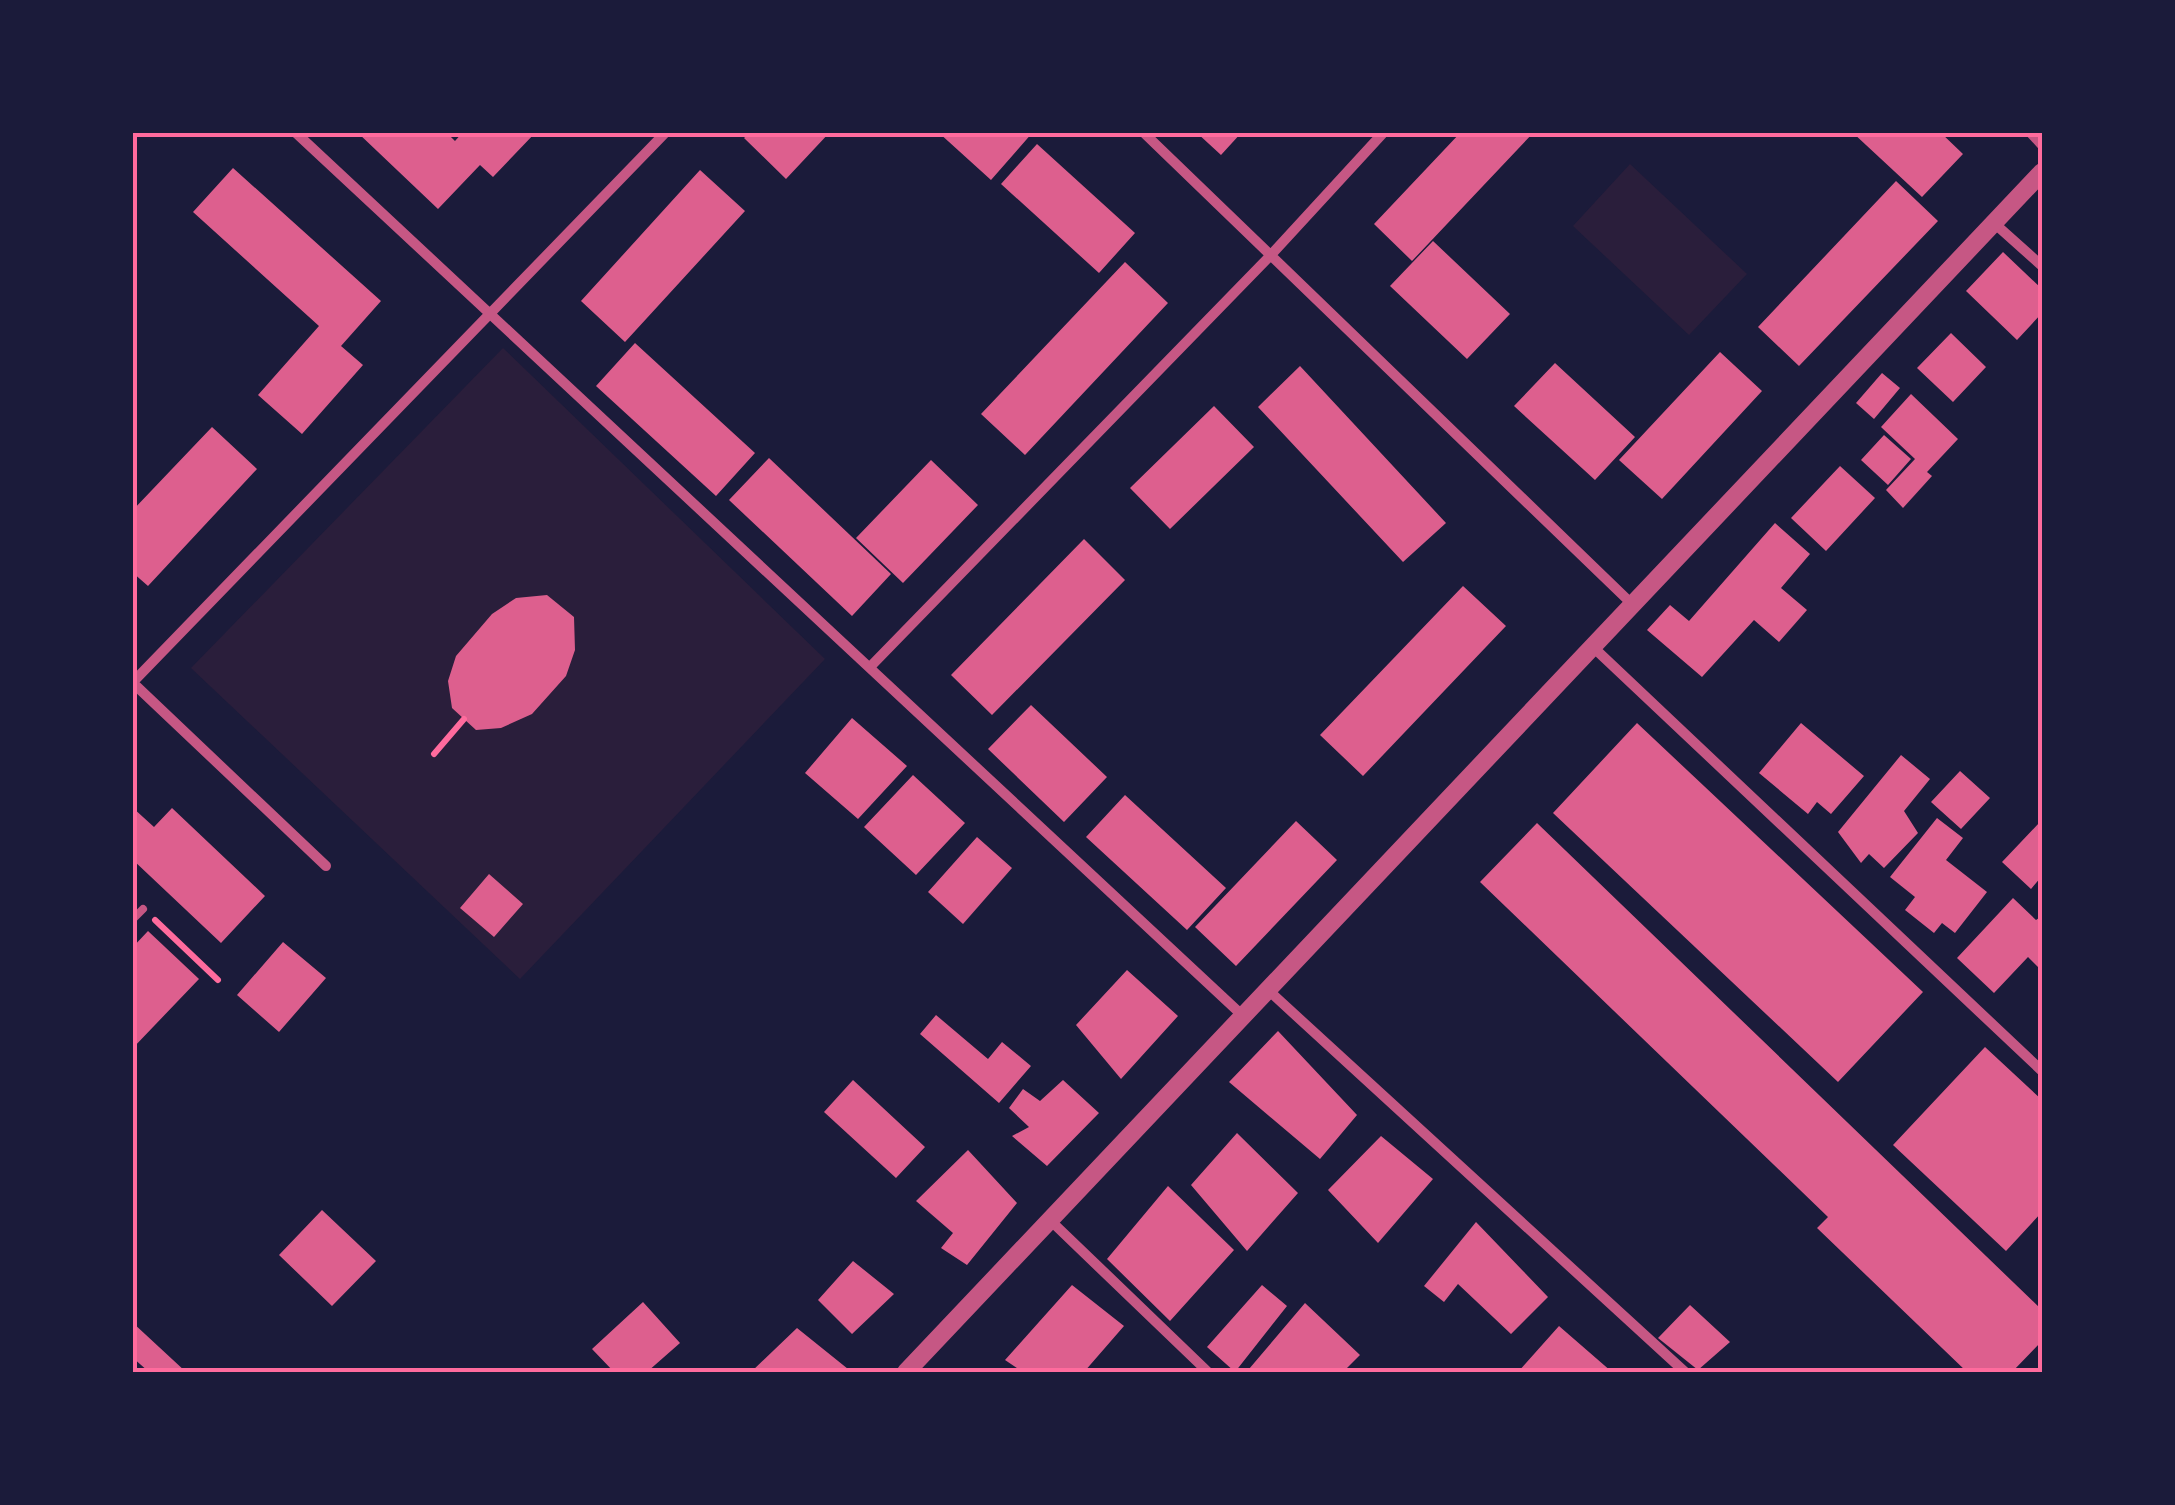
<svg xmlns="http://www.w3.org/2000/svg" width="2175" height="1505" viewBox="0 0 2175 1505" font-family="'PT Serif',serif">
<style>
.green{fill:#2a1e3b}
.building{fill:#dd5f8e}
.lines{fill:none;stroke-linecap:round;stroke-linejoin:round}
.path{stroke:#ff6b9d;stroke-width:6}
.service{stroke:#c65784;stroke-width:8}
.minor{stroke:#c65784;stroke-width:10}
.tertiary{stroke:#c65784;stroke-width:18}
.neatline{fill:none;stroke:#ff6b9d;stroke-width:4}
</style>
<rect width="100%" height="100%" fill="#1b1b3a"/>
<path class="green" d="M 1630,164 L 1747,274 L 1689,335 L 1573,226 Z
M 503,348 L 825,659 L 520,979 L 191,668 Z"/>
<path class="building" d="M 357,132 L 446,132 L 455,141 L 463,132 L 536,132 L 493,177 L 480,165 L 438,209 Z
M 750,132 L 830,132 L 786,179 L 744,138 Z
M 938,132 L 1033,132 L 991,180 Z
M 1196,132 L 1242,132 L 1221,155 Z
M 1461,132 L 1534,132 L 1412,261 L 1374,224 Z
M 1852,132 L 1940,132 L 1963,154 L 1922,197 Z
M 1037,144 L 1135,233 L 1099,273 L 1001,184 Z
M 233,168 L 381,301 L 341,346 L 363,365 L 302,434 L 258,395 L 319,326 L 193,212 Z
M 700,170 L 745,211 L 625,342 L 581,301 Z
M 1896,181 L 1938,221 L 1799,366 L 1758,327 Z
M 1433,241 L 1510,314 L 1467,359 L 1390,286 Z
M 2003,252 L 2042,289 L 2042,313 L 2017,340 L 1966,291 Z
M 1125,262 L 1168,303 L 1025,455 L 981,414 Z
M 1951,333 L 1986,367 L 1953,402 L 1917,368 Z
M 635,343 L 755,453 L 716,496 L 596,386 Z
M 1720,352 L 1762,391 L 1662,499 L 1619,460 Z
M 1555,363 L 1635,437 L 1595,480 L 1514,406 Z
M 1300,366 L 1446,523 L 1403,562 L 1258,407 Z
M 1882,373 L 1900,388 L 1874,419 L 1856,403 Z
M 1911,394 L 1958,439 L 1927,472 L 1932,476 L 1903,508 L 1886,490 L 1915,459 L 1881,427 Z
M 1214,406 L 1254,447 L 1170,529 L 1130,488 Z
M 212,427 L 257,469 L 148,586 L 132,572 L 132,511 Z
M 1884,435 L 1911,459 L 1888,485 L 1861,460 Z
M 769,458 L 891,574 L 852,616 L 729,500 Z
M 931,460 L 978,505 L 903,583 L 856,538 Z
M 1840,466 L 1875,498 L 1826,551 L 1791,518 Z
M 1775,523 L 1810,554 L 1781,588 L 1807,610 L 1779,642 L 1754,620 L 1702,677 L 1647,630 L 1670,605 L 1689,621 Z
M 1084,539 L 1125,580 L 992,715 L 951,675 Z
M 1463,586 L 1506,626 L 1363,776 L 1320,735 Z
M 547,595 L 574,617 L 575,650 L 566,676 L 532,714 L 501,728 L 476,730 L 452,708 L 448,681 L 456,656 L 492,614 L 516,598 Z
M 1031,705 L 1107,777 L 1064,822 L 988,749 Z
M 852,718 L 907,766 L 858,819 L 805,773 Z
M 1637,723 L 1923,992 L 1838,1082 L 1553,813 Z
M 1801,723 L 1864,776 L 1831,814 L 1817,802 L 1808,814 L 1759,773 Z
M 1901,755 L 1930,779 L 1904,811 L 1918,833 L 1884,868 L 1869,854 L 1861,863 L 1838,832 Z
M 1960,771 L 1990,798 L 1961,829 L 1931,802 Z
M 913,775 L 965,823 L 916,875 L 864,827 Z
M 1125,795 L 1226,888 L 1187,930 L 1086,837 Z
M 132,807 L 154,827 L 172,808 L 265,896 L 221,943 L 132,859 Z
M 1937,818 L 1963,838 L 1946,860 L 1987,892 L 1955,933 L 1942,923 L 1934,933 L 1905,910 L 1915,897 L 1890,877 Z
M 1296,821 L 1337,860 L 1236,966 L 1195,927 Z
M 1537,823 L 2042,1310 L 2042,1341 L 2012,1372 L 1967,1372 L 1817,1228 L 1828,1217 L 1480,882 Z
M 2039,823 L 2042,876 L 2031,889 L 2002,862 Z
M 977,837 L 1012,868 L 963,924 L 928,892 Z
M 489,874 L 523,904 L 494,937 L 460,908 Z
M 2013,898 L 2036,920 L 2042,916 L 2042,971 L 2028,957 L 1994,993 L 1957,958 Z
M 148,931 L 199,979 L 132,1049 L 132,948 Z
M 283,942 L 326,978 L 279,1032 L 237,995 Z
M 1127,970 L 1178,1016 L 1121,1079 L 1076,1025 Z
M 936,1015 L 988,1059 L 1002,1042 L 1031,1066 L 999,1103 L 920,1034 Z
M 1278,1031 L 1357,1115 L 1320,1159 L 1229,1082 Z
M 1985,1047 L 2042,1100 L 2042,1212 L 2006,1251 L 1893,1145 Z
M 853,1080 L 925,1147 L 896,1178 L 824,1112 Z
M 1063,1080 L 1099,1113 L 1047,1166 L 1012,1136 L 1029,1127 L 1009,1108 L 1023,1089 L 1040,1101 Z
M 1237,1133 L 1298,1193 L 1247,1251 L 1191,1185 Z
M 1381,1136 L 1433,1179 L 1378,1243 L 1328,1190 Z
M 968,1150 L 1017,1203 L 967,1265 L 941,1248 L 953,1233 L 916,1201 Z
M 1168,1186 L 1234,1250 L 1170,1321 L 1107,1259 Z
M 322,1210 L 376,1261 L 332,1306 L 279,1255 Z
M 1476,1222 L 1548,1297 L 1511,1334 L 1458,1284 L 1444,1302 L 1424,1286 Z
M 853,1261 L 894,1294 L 852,1334 L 818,1300 Z
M 1072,1285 L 1124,1326 L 1084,1372 L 1023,1372 L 1005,1360 Z
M 1262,1285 L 1287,1306 L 1235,1372 L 1207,1347 Z
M 643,1302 L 680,1343 L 647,1372 L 614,1372 L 592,1349 Z
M 1305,1303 L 1360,1355 L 1343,1372 L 1252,1372 L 1249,1369 Z
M 1690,1305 L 1730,1342 L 1698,1370 L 1658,1338 Z
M 132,1322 L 186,1372 L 149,1372 L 132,1357 Z
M 1559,1326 L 1612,1372 L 1518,1372 Z
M 797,1328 L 848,1369 L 845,1372 L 751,1372 Z"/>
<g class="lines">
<path class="path" d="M 434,754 L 464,719
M 155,920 L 218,980"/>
<path class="service" d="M 132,920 L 143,909"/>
<path class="minor" d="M 295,132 L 1243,1016
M 1143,132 L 1633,605
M 2030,132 L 2042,145
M 1994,223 L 2042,266
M 1593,647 L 2042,1071
M 871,666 L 1270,256 L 1384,132
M 132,682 L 326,866
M 132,683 L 666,132
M 1268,990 L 1685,1372
M 1052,1222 L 1208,1372"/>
<path class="tertiary" d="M 906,1372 L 2042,172"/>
</g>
<rect width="2175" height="1505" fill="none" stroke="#1b1b3a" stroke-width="270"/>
<rect x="135" y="135" width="1905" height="1235" class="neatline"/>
</svg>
